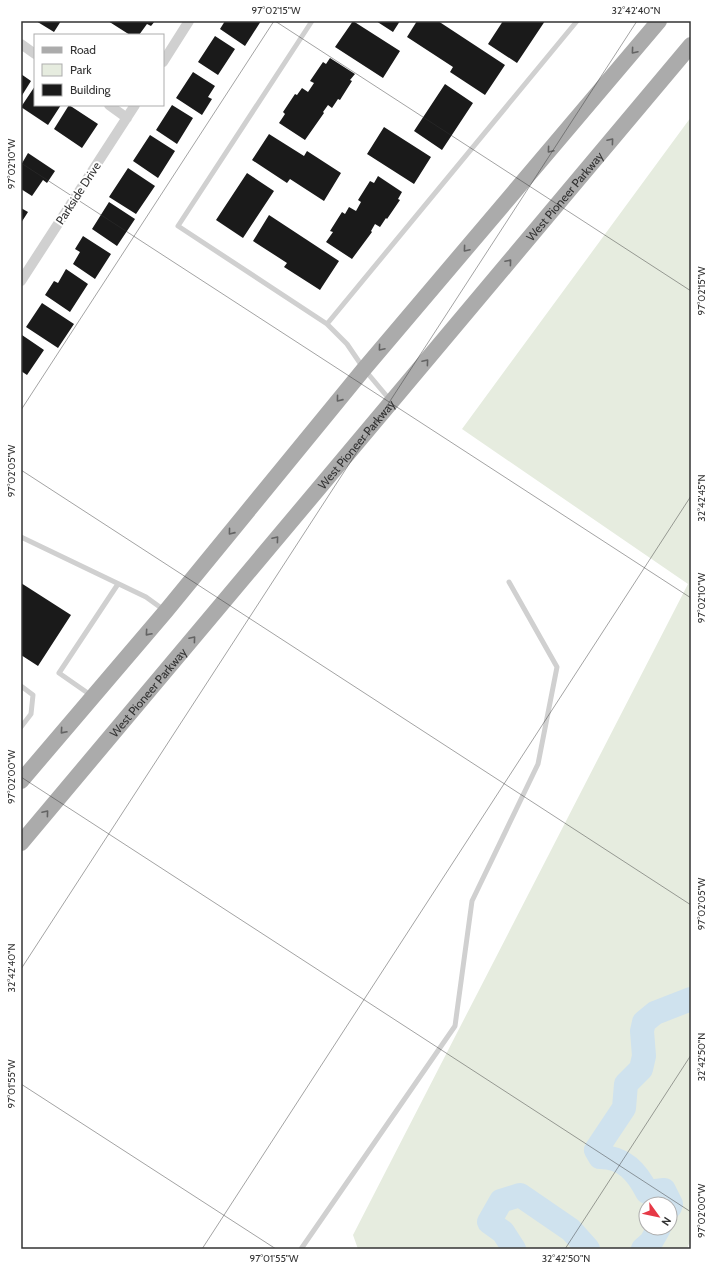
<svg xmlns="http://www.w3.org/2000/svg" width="712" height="1270" viewBox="0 0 712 1270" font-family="Cabin,sans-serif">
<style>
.green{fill:#e6ecdf;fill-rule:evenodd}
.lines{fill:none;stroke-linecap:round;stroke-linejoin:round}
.river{stroke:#cfe2ee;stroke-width:24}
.building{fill:#1a1a1a}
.lane{stroke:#d0d0d0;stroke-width:5}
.street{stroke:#d0d0d0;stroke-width:10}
.primary{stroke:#ababab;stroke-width:16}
.oneway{stroke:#636363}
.ticks{fill:none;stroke:#333;stroke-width:1;stroke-opacity:0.45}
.labels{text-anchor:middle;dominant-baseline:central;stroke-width:4;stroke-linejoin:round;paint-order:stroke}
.street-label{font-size:12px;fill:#333;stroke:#fff}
.neatline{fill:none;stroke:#333;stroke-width:1.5}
.ticks-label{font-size:10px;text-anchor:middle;fill:#333}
</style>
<rect width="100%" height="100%" fill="#fff"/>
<path class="green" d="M 691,117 L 691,1239 L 687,1249 L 358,1249 L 353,1235 L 688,584 L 462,429 ZM 646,1204 L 670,1204 L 670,1228 L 646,1228 Z"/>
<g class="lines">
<path class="river" d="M 670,1207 L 671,1204 L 664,1190 L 647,1192 C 637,1172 624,1157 600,1157 L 596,1150 L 624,1108 L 626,1084 L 641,1069 L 644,1056 L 642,1031 L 644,1022 L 655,1013 L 691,999
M 514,1249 L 503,1232 L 489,1222 L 501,1201 L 520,1195 L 571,1230 L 588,1249
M 643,1249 L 651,1242 L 659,1228"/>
</g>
<path class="building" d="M 36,21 L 61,21 L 54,32 Z
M 108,21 L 155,21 L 151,26 L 147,24 L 139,35 L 130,35 Z
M 225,21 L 261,21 L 245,46 L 220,29 Z
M 353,21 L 400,51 L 383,78 L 335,47 Z
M 376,21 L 400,21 L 393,32 Z
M 417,21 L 438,21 L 505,65 L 485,95 L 450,72 L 453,67 L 407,37 Z
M 503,21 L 545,21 L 517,63 L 488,44 Z
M 215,36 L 235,49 L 218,75 L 198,62 Z
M 330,58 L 355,74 L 350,80 L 352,81 L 340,100 L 338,99 L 332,108 L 328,105 L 323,112 L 324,113 L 305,140 L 279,123 L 285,114 L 283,112 L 295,94 L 297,95 L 302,88 L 308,92 L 314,83 L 310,81 L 323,62 L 326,64 Z
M 193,72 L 215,86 L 208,97 L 212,99 L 202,115 L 176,98 Z
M 21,74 L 31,81 L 21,97 Z
M 445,84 L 473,103 L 442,150 L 414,131 Z
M 35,86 L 35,105 L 61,105 L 48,125 L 21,107 Z
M 69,105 L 98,124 L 82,148 L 54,129 Z
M 172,105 L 193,118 L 177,144 L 156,130 Z
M 384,127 L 431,157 L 414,184 L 367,154 Z
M 269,134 L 304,156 L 307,151 L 341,173 L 324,201 L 290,179 L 287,183 L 252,160 Z
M 150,135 L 175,151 L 158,178 L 133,161 Z
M 28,153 L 55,171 L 47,183 L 43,180 L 32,196 L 21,189 L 21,165 Z
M 128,168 L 155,186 L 136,214 L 109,197 Z
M 247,173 L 274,191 L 243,238 L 216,220 Z
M 378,176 L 402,192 L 398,199 L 400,200 L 387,219 L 386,218 L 380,227 L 375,224 L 371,231 L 372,232 L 352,259 L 326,242 L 333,232 L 330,231 L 342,212 L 345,214 L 349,207 L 356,211 L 361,202 L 358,200 L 370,181 L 374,183 Z
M 109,202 L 135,219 L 117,246 L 92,229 Z
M 21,208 L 28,212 L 21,223 Z
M 269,215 L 339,261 L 320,290 L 284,267 L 287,263 L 253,241 Z
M 83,236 L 111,254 L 95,279 L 73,264 L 80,252 L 75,249 Z
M 66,269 L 88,284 L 70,312 L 45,295 L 54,281 L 58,283 Z
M 42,303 L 74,324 L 58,348 L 26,327 Z
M 22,335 L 44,350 L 27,375 L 21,371 Z
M 21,583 L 71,615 L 38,666 L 21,655 Z"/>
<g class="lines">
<path class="lane" d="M 312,21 L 178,226 L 327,324 L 347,344 L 364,369 L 390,400
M 327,324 L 577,21
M 21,537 L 146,597 L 164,610
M 21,686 L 33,695 L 31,714 L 21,727
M 92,696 L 59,673 L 118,584
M 301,1249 L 455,1026 L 472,901 L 538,764 L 557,667 L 509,582"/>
<path class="street" d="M 21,44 L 35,54
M 163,62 L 189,21
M 109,105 L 127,118
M 21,281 L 135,105"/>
<g class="primary">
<path d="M 21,781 L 166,611 L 364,369 L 659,21"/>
<path id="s1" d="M 21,843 L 691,45"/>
</g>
</g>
<defs><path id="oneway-chevron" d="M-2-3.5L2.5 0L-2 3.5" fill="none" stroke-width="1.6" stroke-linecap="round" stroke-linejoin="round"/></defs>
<g class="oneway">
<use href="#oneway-chevron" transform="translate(634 51) rotate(130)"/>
<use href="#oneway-chevron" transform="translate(611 141) rotate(-50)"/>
<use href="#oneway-chevron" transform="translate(550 150) rotate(130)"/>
<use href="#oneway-chevron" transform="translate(466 249) rotate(130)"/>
<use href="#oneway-chevron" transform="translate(509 262) rotate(-50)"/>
<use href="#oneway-chevron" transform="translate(381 348) rotate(130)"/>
<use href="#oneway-chevron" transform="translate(426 362) rotate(-50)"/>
<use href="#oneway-chevron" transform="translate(339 399) rotate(129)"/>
<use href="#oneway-chevron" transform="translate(231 532) rotate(129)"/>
<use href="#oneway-chevron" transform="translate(276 539) rotate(-50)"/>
<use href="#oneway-chevron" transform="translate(148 633) rotate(131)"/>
<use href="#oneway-chevron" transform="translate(193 639) rotate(-50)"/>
<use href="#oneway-chevron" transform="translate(63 731) rotate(131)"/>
<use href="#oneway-chevron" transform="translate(46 813) rotate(-50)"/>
</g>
<path class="ticks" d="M 275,21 L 691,291M 21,163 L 691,598M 21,410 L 274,21M 21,470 L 691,905M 21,777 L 691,1212M 21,969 L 637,21M 21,1084 L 276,1249M 202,1249 L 691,496M 565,1249 L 691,1055"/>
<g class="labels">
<g class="street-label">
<text transform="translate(78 193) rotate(-57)">Parkside Drive</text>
<text stroke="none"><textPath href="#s1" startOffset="845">West Pioneer Parkway</textPath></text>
<text stroke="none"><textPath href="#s1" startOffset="521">West Pioneer Parkway</textPath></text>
<text stroke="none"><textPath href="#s1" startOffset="197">West Pioneer Parkway</textPath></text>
</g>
</g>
<rect width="712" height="1270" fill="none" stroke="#ffffff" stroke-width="44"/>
<rect x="34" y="34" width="130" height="72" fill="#ffffff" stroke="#adadad"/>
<rect x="42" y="47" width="20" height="6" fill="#ababab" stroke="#adadad"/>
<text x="70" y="54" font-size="12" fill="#333333">Road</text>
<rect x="42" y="64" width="20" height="12" fill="#e6ecdf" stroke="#adadad"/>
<text x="70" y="74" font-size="12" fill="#333333">Park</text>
<rect x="42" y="84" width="20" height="12" fill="#1a1a1a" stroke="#adadad"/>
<text x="70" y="94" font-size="12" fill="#333333">Building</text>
<g transform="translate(658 1216) rotate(123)"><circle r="19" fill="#ffffff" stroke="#adadad"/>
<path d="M0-3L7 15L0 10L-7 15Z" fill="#e63946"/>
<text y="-6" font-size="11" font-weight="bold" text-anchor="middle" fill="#333333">N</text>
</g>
<rect x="22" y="22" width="668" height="1226" class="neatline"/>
<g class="ticks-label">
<text x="276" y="14">97°02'15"W</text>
<text x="636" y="14">32°42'40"N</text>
<text transform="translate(11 164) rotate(-90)" y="4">97°02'10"W</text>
<text transform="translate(701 291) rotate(-90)" y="4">97°02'15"W</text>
<text transform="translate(11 471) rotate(-90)" y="4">97°02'05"W</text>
<text transform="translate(701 498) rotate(-90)" y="4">32°42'45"N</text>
<text transform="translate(701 598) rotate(-90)" y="4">97°02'10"W</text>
<text transform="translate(11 777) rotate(-90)" y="4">97°02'00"W</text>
<text transform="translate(701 904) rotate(-90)" y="4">97°02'05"W</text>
<text transform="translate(11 968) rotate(-90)" y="4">32°42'40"N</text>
<text transform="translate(701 1057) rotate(-90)" y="4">32°42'50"N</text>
<text transform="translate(11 1084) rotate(-90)" y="4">97°01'55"W</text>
<text transform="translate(701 1211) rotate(-90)" y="4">97°02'00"W</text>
<text x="274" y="1262">97°01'55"W</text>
<text x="566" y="1262">32°42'50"N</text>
</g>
</svg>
